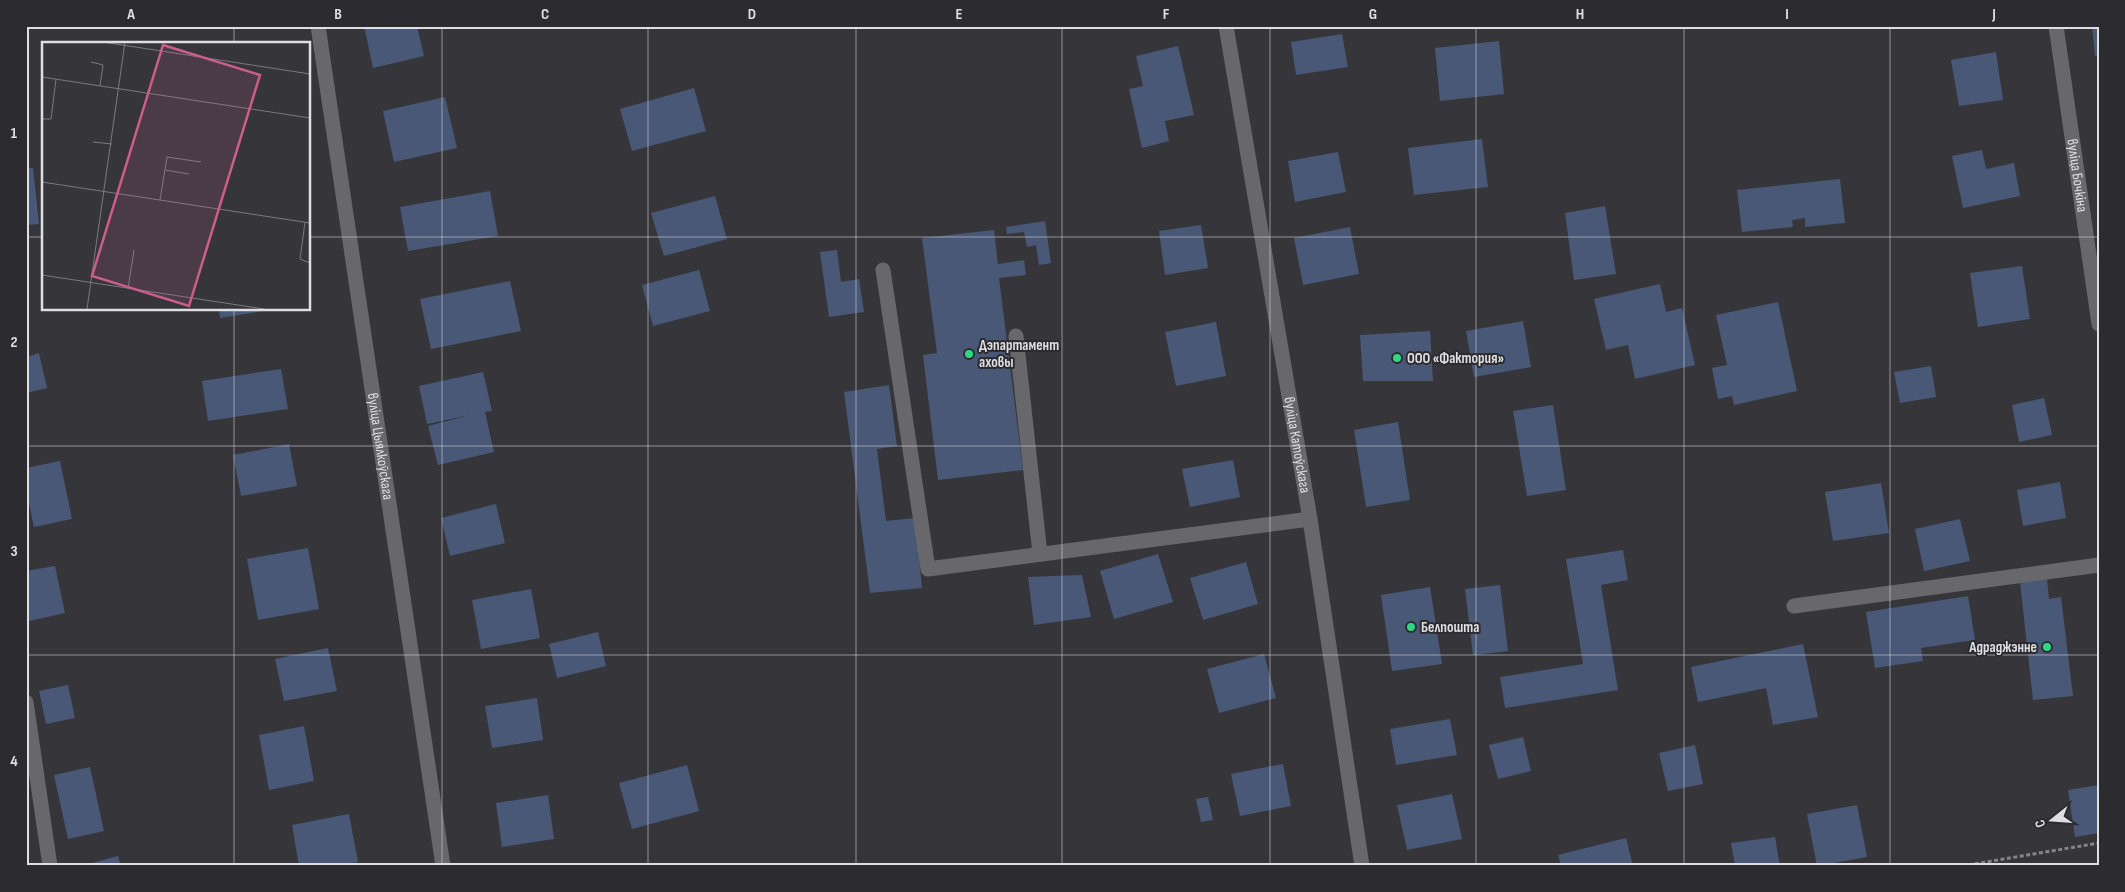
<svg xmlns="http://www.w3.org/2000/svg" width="2125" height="892" viewBox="0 0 2125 892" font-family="'Sofia Sans Condensed',sans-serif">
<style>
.building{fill:#485876}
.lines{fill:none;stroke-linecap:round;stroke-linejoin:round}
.path{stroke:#858588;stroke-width:3;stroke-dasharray:4 2.5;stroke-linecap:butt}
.lane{stroke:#68686c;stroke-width:15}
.street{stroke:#68686c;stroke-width:15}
.secondary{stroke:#68686c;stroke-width:15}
.grid{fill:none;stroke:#dfdfe2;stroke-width:1;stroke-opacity:0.55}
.poi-dot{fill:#2dd884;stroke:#2c2c30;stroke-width:2}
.labels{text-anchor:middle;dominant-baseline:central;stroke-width:4;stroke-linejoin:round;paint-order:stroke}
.street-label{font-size:15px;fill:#dfdfe2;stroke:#2c2c30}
.poi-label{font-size:15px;font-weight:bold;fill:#dfdfe2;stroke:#2c2c30;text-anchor:start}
.inset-road{fill:none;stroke:#7a7a7d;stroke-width:1}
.view{fill:#cc5e8a;fill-opacity:0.15;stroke:#cc5e8a;stroke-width:2.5}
.inset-edge{fill:none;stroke:#dfdfe2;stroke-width:2.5}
.neatline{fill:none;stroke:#dfdfe2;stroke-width:2}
.grid-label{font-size:16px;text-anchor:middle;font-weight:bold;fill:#dfdfe2}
</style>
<rect width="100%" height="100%" fill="#36363a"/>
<path class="building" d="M 364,26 L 417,26 L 424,56 L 373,68 Z
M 2092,26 L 2099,26 L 2099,55 L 2095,56 Z
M 1342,34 L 1348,67 L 1296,75 L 1291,42 Z
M 1499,41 L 1504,94 L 1440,101 L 1435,48 Z
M 1178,46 L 1194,115 L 1165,121 L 1169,141 L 1142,148 L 1129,89 L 1143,86 L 1136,56 Z
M 1996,52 L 2003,100 L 1959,106 L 1951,60 Z
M 694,88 L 706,131 L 632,151 L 620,109 Z
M 445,97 L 457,148 L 394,162 L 383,111 Z
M 1482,139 L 1488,187 L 1414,195 L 1408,148 Z
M 1982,150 L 1986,169 L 2014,163 L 2020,196 L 1963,208 L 1952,156 Z
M 1338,152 L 1346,192 L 1295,202 L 1288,161 Z
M 26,168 L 33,168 L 39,224 L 26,225 Z
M 1840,179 L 1845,223 L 1805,227 L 1805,218 L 1792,220 L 1793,227 L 1742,232 L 1737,190 Z
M 490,191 L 498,236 L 408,251 L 400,207 Z
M 715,196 L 727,239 L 664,256 L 651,213 Z
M 1605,206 L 1616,274 L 1574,280 L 1565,213 Z
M 1045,221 L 1051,263 L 1039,265 L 1036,245 L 1027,247 L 1024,232 L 1007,234 L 1006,227 Z
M 1201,225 L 1208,268 L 1165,275 L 1159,231 Z
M 1350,227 L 1359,274 L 1303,285 L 1294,238 Z
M 994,230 L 998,264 L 1024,260 L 1026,275 L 999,278 L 1023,470 L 938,480 L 923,355 L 937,353 L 922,238 Z
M 837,250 L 841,282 L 859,279 L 864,312 L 829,317 L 820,252 Z
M 2022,266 L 2030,319 L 1978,327 L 1970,273 Z
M 699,270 L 710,311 L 653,326 L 642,285 Z
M 510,281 L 521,331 L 431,349 L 420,299 Z
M 1660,284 L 1666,312 L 1682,308 L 1695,365 L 1635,379 L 1628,345 L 1606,350 L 1594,299 Z
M 1778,302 L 1797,391 L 1734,405 L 1732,396 L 1718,399 L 1712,368 L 1727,365 L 1716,315 Z
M 219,309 L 270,309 L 270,310 L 220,318 Z
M 1523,321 L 1531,367 L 1474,377 L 1466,331 Z
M 1216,322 L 1226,376 L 1176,386 L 1165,332 Z
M 1430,331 L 1433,381 L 1363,381 L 1360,335 Z
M 39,353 L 47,388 L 26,393 L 26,357 Z
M 1931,366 L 1936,397 L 1900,403 L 1894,372 Z
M 281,369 L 288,409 L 208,421 L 202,381 Z
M 483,372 L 492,411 L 485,412 L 494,452 L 438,465 L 428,426 L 470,415 L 427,424 L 419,386 Z
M 889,385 L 897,446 L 877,449 L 886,521 L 915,518 L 922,588 L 870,593 L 844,392 Z
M 2044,398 L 2052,435 L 2019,442 L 2012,405 Z
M 1553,405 L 1566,490 L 1527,496 L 1513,411 Z
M 1398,422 L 1410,500 L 1366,507 L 1354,430 Z
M 289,444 L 297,486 L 241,496 L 233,455 Z
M 1233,460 L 1240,497 L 1190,507 L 1182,469 Z
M 60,461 L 72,519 L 34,527 L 26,489 L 26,468 Z
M 2060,482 L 2066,518 L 2023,526 L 2017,490 Z
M 1881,483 L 1889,533 L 1833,541 L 1825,492 Z
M 496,504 L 505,543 L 450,556 L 441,518 Z
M 1960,519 L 1970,561 L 1924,571 L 1915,529 Z
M 308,548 L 319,609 L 258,620 L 247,559 Z
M 1623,550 L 1628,580 L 1601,585 L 1618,690 L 1505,708 L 1500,677 L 1583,664 L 1566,559 Z
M 1158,554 L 1173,602 L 1114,619 L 1100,571 Z
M 1246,562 L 1258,604 L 1203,620 L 1190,578 Z
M 55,566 L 65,613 L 29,621 L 26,607 L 26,571 Z
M 1082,575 L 1091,617 L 1034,625 L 1028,577 Z
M 2047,579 L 2049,599 L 2061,597 L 2073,696 L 2033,700 L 2020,582 Z
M 1500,585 L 1508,651 L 1473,655 L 1465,589 Z
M 1430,587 L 1442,664 L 1392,671 L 1381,595 Z
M 531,589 L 540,638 L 481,649 L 472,600 Z
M 1968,596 L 1975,640 L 1921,648 L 1923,661 L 1875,668 L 1866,612 Z
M 598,632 L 606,666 L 557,678 L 549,644 Z
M 1803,644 L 1818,717 L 1773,725 L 1766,688 L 1698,702 L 1691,667 Z
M 328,648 L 337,691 L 284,701 L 275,659 Z
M 1264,654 L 1276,698 L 1219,713 L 1207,669 Z
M 68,685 L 75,718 L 46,724 L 39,691 Z
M 537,698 L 543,740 L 492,748 L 485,706 Z
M 1450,719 L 1457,755 L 1396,765 L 1390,729 Z
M 304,726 L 314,781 L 269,790 L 259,735 Z
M 1523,737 L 1531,771 L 1498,779 L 1489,745 Z
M 1695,745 L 1703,784 L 1668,791 L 1659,753 Z
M 1283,764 L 1291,806 L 1240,816 L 1231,774 Z
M 687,765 L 699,811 L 632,829 L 619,783 Z
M 90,767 L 104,831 L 68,839 L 54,775 Z
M 2099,785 L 2099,833 L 2075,837 L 2068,790 Z
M 1452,794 L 1462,839 L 1407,850 L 1397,805 Z
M 548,795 L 554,839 L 502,847 L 496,803 Z
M 1208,797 L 1213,820 L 1201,822 L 1196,799 Z
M 1857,805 L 1867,857 L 1817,866 L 1807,814 Z
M 349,814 L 358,862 L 334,866 L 299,866 L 292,825 Z
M 1775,837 L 1780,866 L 1735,866 L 1731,843 Z
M 1626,838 L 1633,866 L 1561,866 L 1558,855 Z
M 118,856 L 121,866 L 84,866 L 84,865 Z"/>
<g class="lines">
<path class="path" d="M 1962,866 L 2099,843"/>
<path class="lane" d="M 883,270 L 928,569 L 1310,519
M 1016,336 L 1040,554
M 1794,606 L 2099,565"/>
<path class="street" d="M 26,702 L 50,866"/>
<g class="secondary">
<path id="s1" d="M 318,26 L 443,866"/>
<path id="s2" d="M 1226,26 L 1310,519 L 1362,866"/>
<path id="s3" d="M 2056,26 L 2099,324"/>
</g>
</g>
<path class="grid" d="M 234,26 L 234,44M 442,26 L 442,866M 648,26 L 648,866M 856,26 L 856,866M 1062,26 L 1062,866M 1270,26 L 1270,866M 1476,26 L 1476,866M 1684,26 L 1684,866M 1890,26 L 1890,866M 26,237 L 44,237M 309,237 L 2099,237M 234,309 L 234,866M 26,446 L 2099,446M 26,655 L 2099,655"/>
<g class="poi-dot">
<circle cx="969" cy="354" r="5"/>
<circle cx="1397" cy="358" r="5"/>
<circle cx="1411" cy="627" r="5"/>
<circle cx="2047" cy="647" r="5"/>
</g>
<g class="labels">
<g class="street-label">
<text stroke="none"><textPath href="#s3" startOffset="151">вуліца Бочкіна</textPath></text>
<text stroke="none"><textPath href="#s2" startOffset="425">вуліца Катоўскага</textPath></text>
<text stroke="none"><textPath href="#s1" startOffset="425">вуліца Цыялкоўскага</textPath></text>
</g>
<g class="poi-label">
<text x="979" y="345">Дэпартамент<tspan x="979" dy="17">аховы</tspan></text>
<text x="1407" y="358">ООО «Фактория»</text>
<text x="1421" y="627">Белпошта</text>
<text x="2037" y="647" text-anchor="end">Адраджэнне</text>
</g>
</g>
<g transform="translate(42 42)">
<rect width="268" height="268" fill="#36363a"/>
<path class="inset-road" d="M 61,0 L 268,32M 49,20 L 61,23 L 58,44M 0,35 L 268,76M 0,77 L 9,77 L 14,37M 51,100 L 70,102M 123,128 L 147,132M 0,140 L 268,181M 118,158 L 125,115 L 159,120M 263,180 L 258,217 L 268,221M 0,233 L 222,267M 86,247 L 92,208M 45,267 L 83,0"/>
<path class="view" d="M 121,3 L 218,33 L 147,264 L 50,234 Z"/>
<rect width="268" height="268" class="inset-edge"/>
</g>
<rect width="2125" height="892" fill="none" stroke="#2c2c30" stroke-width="55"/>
<g transform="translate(2052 820) rotate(253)" stroke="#2c2c30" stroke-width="4" paint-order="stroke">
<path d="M0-4L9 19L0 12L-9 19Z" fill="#dfdfe2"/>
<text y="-8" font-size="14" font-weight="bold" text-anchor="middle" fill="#dfdfe2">С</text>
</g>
<rect x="28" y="28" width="2070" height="836" class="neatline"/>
<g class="grid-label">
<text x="131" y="19">A</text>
<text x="338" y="19">B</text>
<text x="545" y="19">C</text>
<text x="752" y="19">D</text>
<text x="959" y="19">E</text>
<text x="1166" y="19">F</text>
<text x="1373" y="19">G</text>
<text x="1580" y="19">H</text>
<text x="1787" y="19">I</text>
<text x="1994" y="19">J</text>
<text x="14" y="138">1</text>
<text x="14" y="347">2</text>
<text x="14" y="556">3</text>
<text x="14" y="766">4</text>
</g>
</svg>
